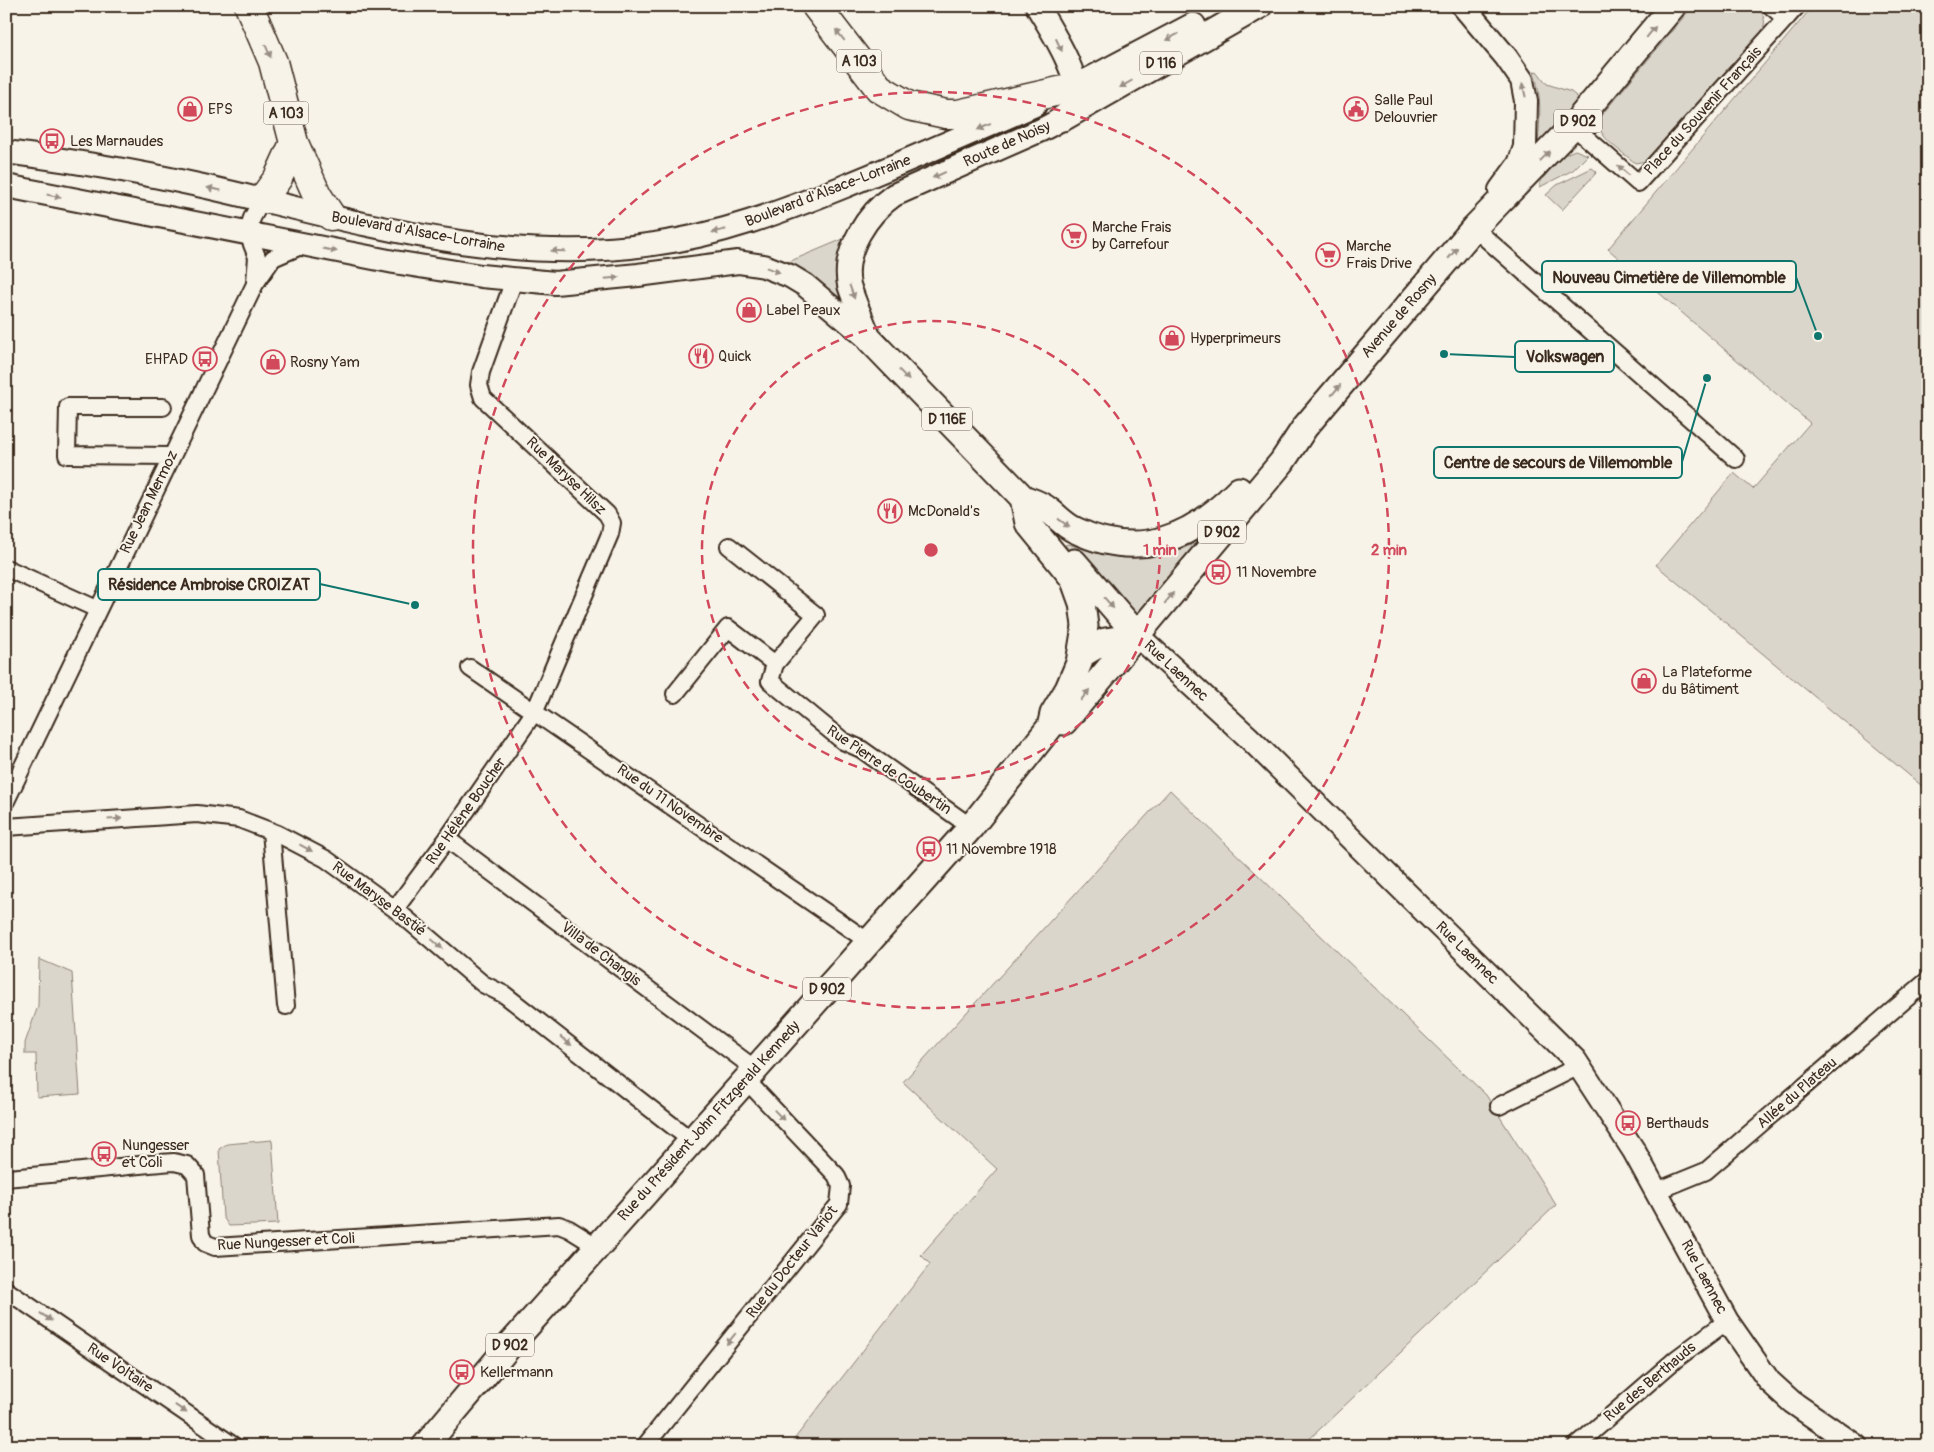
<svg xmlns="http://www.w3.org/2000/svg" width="1934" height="1452" viewBox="0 0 1934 1452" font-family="Pangolin,sans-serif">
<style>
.green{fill:#dbd6cb;stroke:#8b8074}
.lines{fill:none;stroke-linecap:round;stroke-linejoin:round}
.street-casing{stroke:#3b2a1e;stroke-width:20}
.secondary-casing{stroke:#3b2a1e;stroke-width:26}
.primary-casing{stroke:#3b2a1e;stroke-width:29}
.highway-casing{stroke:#3b2a1e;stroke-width:31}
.street{stroke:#f7f3e8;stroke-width:16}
.secondary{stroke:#f7f3e8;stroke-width:22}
.primary{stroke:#f7f3e8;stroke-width:25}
.highway{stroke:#f7f3e8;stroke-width:28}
.oneway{fill:#998e83}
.ring{fill:none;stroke:#d1495b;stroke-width:2.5;stroke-dasharray:9 6}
.labels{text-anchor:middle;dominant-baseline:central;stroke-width:4;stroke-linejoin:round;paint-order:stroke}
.shield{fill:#f7f3e8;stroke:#73665b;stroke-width:1}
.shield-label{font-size:14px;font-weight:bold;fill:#3b2a1e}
.poi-label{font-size:15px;fill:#3b2a1e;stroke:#f7f3e8;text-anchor:start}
.street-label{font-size:15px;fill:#3b2a1e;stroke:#f7f3e8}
.centre{fill:#d1495b;stroke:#f7f3e8;stroke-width:2.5}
.ring-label{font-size:15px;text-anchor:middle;font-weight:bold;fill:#d1495b;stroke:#f7f3e8;stroke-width:4;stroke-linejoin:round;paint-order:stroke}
.leader{fill:none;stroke:#0f766e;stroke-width:2}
.callout-dot{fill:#0f766e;stroke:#f7f3e8;stroke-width:2}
.callout{fill:#f7f3e8;stroke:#0f766e;stroke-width:2}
.callout-label{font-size:16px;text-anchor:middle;font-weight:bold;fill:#3b2a1e}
</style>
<rect width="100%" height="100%" fill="#f7f3e8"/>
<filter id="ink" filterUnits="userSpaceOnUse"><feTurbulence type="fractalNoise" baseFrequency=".02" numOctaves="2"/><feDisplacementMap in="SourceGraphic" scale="10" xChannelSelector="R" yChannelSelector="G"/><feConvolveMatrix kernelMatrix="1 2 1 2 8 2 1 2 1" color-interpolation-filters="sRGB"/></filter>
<g filter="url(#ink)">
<path class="green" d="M 1693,6 L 1756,6 C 1764,14 1767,21 1762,31 L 1652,157 L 1647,161 L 1635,163 C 1622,151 1595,137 1599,118 Z
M 1813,6 L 1928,6 L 1928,791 L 1656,565 L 1734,473 L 1753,489 L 1810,423 L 1608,249 Z
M 1537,71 L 1547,84 L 1571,92 L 1581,100 L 1538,144 C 1540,119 1542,96 1534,72 Z
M 1575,150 L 1588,155 L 1573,170 L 1540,187 L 1540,182 L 1561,156 Z
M 1592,168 L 1597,172 L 1562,210 L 1546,195 L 1557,185 Z
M 848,237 L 841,288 L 842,304 C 825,287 808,272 786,263 Z
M 1200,543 L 1135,624 L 1130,622 L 1065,545 L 1069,544 C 1101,556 1134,562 1167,554 C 1178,552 1189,544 1200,543 Z
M 1170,790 L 1486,1095 L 1556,1205 L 1302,1446 L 789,1446 L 930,1264 L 921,1255 L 997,1169 L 903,1082 Z
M 39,959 L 72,973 L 80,1094 L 37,1097 L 36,1054 L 25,1054 L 25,1043 L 38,1006 Z
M 272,1140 L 278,1224 L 229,1226 L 223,1217 L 219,1149 L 227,1144 Z"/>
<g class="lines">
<g class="street-casing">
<path id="street" d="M 1771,6 L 1786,19
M 1573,126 L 1638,183 L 1797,6
M 1474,228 L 1736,459
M 255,282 L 257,257 L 248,234 L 252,218 L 262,200
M 163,407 L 68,407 L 67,455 L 171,456
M 729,546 L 816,615 L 775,664 L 770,681 L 843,741 L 861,749 L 971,827
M 6,568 L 97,609
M 470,668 L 869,942
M 675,694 L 728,628 L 775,664
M 6,801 L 255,284 L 273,258 L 303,245
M 6,827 L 197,814 L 239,819 L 278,834 L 326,859 L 395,909 L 483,984 L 505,995 L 692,1141
M 271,831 L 286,1006
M 447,839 L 755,1069
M 395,909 L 447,839 L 535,711 L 610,534 L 612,523 L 607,514 L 483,398 L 479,385 L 481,372 L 514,280
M 1499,1106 L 1579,1066
M 6,1178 C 63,1174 118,1166 174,1162 L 187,1165 L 196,1175 L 201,1235 L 205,1243 L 215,1247 L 559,1225 L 569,1229 L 598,1247
M 1657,1191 L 1706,1171 L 1928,980
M 6,1290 L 234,1446
M 645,1446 L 839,1204 L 841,1186 L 836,1175 L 746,1080
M 1576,1446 L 1676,1359 L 1727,1321"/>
</g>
<g class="secondary-casing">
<path id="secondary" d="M 1463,6 L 1506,57 L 1522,80 L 1526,101 L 1525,147 L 1519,164 L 1500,190
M 6,152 C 82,162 158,175 233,193 C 371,226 511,266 654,244 C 720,235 781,212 843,187 C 907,161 971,133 1035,105
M 6,186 L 394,262 L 481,276 L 555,283 L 638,275 L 738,262 L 764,266 L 790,276 L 805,285 L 870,340
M 869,337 C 863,320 854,302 849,285 C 842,251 868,213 894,195 L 1041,130 C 1055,123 1070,116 1075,100 C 1082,76 1049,27 1037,6
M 1138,636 L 1248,737 L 1575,1060 L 1634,1151 L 1727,1321 L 1769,1381 L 1792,1402 L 1856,1446"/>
</g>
<g class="primary-casing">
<path id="primary" d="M 1077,87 L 1193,26
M 1063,118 L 1259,6
M 870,340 L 1023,498 L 1030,511
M 1023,498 C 1031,501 1041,504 1047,509 C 1057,516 1064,525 1075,530 C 1139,561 1193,538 1239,490
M 1074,562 L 1138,636
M 1081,655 L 1105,641 L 1138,636
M 1064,722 L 1282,462 L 1305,427 L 1474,228 L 1573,126 L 1673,6
M 425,1446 L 510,1345 L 971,827 L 1050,727 L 1053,714 L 1068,689 L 1079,663 L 1085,626 L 1082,603 L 1073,578 L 1028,523 L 1023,498"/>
</g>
<g class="highway-casing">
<path id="highway" d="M 249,6 L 273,62 L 294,143 L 317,195 L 331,216
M 816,6 L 879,88 L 909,106 L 946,114 L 958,114 L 1077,87
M 262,200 L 278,178 L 294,143"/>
</g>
<use href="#street" class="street"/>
<use href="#secondary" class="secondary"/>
<use href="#primary" class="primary"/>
<use href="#highway" class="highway"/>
</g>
<defs><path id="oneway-solid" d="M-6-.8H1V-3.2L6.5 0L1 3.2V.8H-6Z" transform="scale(1.25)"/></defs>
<g class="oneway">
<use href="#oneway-solid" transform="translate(1651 32) rotate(-51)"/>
<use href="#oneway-solid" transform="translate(840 35) rotate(-129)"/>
<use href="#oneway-solid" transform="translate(1172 37) rotate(153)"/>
<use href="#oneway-solid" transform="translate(1059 45) rotate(65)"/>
<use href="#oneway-solid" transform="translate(268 51) rotate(67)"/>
<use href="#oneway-solid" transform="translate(1126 84) rotate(150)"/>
<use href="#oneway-solid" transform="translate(1524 90) rotate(-103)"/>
<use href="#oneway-solid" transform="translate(984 127) rotate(156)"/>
<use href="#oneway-solid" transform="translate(1545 156) rotate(-46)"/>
<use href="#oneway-solid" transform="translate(1623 170) rotate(-138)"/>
<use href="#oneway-solid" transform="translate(939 175) rotate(156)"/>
<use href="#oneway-solid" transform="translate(214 189) rotate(-169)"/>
<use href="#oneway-solid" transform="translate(54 196) rotate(11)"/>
<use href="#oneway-solid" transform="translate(719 231) rotate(167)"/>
<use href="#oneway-solid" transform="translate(330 250) rotate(11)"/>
<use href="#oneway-solid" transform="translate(558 251) rotate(-178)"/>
<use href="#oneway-solid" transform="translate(1453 253) rotate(-50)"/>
<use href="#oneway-solid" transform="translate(773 270) rotate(20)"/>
<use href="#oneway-solid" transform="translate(612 278) rotate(-5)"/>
<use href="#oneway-solid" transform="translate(852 292) rotate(70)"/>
<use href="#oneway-solid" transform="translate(904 375) rotate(46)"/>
<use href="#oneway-solid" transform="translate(1336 390) rotate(-50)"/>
<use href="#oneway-solid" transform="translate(1064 523) rotate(36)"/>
<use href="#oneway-solid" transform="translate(1169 598) rotate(-51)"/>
<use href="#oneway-solid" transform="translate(1109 603) rotate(49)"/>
<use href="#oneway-solid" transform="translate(1085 695) rotate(-51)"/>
<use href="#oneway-solid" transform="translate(115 819) rotate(-3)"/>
<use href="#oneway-solid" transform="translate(306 848) rotate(28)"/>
<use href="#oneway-solid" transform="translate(437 944) rotate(41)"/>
<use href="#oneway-solid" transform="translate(566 1041) rotate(38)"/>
<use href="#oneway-solid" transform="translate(779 1115) rotate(46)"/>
<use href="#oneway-solid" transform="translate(46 1317) rotate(34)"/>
<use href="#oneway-solid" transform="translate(731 1339) rotate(129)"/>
<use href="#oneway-solid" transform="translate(181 1409) rotate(34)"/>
</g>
</g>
<g class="ring">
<circle cx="931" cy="550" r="229"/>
<circle cx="931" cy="550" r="458"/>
</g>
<defs>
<g id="shop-ring" transform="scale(1.25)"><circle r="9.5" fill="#f7f3e8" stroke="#d1495b" stroke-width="1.5"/><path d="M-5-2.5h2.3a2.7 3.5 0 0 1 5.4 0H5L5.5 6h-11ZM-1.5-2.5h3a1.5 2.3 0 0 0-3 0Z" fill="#d1495b"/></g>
<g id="civic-ring" transform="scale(1.25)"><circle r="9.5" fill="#f7f3e8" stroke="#d1495b" stroke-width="1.5"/><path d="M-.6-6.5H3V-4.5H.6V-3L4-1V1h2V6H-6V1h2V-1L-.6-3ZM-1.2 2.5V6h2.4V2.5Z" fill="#d1495b"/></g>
<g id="bus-ring" transform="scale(1.25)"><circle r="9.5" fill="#f7f3e8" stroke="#d1495b" stroke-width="1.5"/><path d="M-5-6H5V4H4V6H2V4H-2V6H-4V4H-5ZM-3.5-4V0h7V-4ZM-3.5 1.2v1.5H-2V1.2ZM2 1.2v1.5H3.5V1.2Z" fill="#d1495b"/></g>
<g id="supermarket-ring" transform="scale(1.25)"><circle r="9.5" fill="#f7f3e8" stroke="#d1495b" stroke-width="1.5"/><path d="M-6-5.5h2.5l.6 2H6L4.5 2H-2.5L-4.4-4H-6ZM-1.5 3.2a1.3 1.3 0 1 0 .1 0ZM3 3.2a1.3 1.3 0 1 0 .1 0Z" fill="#d1495b"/></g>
<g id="restaurant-ring" transform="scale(1.25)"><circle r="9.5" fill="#f7f3e8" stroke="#d1495b" stroke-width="1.5"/><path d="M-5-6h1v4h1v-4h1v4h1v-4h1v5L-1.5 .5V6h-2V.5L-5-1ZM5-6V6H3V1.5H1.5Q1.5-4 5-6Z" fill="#d1495b"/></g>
</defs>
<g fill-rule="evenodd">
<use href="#shop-ring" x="190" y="109"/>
<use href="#civic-ring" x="1356" y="109"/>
<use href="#bus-ring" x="52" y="141"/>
<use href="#supermarket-ring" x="1074" y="236"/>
<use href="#supermarket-ring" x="1328" y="255"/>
<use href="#shop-ring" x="749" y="310"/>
<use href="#shop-ring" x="1172" y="338"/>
<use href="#restaurant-ring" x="701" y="356"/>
<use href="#bus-ring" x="205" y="359"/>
<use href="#shop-ring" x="273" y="362"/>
<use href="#restaurant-ring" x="890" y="511"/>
<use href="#bus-ring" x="1218" y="572"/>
<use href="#shop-ring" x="1644" y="681"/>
<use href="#bus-ring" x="929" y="849"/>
<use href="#bus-ring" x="1628" y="1123"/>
<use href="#bus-ring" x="104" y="1154"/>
<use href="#bus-ring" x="462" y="1372"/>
</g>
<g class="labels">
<g class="shield">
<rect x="836.5" y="49.5" width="45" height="23" rx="4"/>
<rect x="1140" y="51.5" width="42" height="23" rx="4"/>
<rect x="263.5" y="101.5" width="45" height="23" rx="4"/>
<rect x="1554" y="109.5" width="48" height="23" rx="4"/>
<rect x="922" y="407.5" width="50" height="23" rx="4"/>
<rect x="1198" y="520.5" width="48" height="23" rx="4"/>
<rect x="803" y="977.5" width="48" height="23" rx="4"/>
<rect x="486" y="1333.5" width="48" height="23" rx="4"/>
</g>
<g class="shield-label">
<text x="859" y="61">A 103</text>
<text x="1161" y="63">D 116</text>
<text x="286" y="113">A 103</text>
<text x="1578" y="121">D 902</text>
<text x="947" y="419">D 116E</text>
<text x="1222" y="532">D 902</text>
<text x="827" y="989">D 902</text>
<text x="510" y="1345">D 902</text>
</g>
<g class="poi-label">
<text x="1374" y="100">Salle Paul<tspan x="1374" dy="17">Delouvrier</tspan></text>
<text x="208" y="109">EPS</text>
<text x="70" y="141">Les Marnaudes</text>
<text x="1092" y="227">Marche Frais<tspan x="1092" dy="17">by Carrefour</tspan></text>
<text x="1346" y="246">Marche<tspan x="1346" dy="17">Frais Drive</tspan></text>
<text x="766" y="310">Label Peaux</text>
<text x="1190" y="338">Hyperprimeurs</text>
<text x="718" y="356">Quick</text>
<text x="188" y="359" text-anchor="end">EHPAD</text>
<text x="290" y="362">Rosny Yam</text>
<text x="908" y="511">McDonald's</text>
<text x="1236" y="572">11 Novembre</text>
<text x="1662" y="672">La Plateforme<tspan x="1662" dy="17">du Bâtiment</tspan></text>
<text x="946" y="849">11 Novembre 1918</text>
<text x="1646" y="1123">Berthauds</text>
<text x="122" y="1145">Nungesser<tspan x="122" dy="17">et Coli</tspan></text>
<text x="480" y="1372">Kellermann</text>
</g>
<g class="street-label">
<text transform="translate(1703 111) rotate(-48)">Place du Souvenir Français</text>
<text transform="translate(1007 144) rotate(-24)">Route de Noisy</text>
<text transform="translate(828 191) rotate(-21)">Boulevard d'Alsace-Lorraine</text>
<text transform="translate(418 232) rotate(10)">Boulevard d'Alsace-Lorraine</text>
<text transform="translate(1399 316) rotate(-49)">Avenue de Rosny</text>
<text transform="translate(566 476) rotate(44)">Rue Maryse Hilsz</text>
<text transform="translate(149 502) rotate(-64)">Rue Jean Mermoz</text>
<text transform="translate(1176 671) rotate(43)">Rue Laennec</text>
<text transform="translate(889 770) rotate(34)">Rue Pierre de Coubertin</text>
<text transform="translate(670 804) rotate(35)">Rue du 11 Novembre</text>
<text transform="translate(466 811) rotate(-55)">Rue Hélène Boucher</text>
<text transform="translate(379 899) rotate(37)">Rue Maryse Bastié</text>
<text transform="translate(1467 953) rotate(45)">Rue Laennec</text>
<text transform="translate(601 954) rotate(37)">Villa de Changis</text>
<text transform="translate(1797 1093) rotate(-41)">Allée du Plateau</text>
<text transform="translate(709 1121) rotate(-48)">Rue du Président John Fitzgerald Kennedy</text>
<text transform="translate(286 1242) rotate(-3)">Rue Nungesser et Coli</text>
<text transform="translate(792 1262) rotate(-52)">Rue du Docteur Variot</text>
<text transform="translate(1704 1277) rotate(62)">Rue Laennec</text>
<text transform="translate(120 1368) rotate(34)">Rue Voltaire</text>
<text transform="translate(1650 1382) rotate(-40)">Rue des Berthauds</text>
</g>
</g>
<circle cx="931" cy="550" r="8" class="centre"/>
<g class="ring-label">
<text x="1160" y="555">1 min</text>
<text x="1389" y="555">2 min</text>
</g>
<path class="leader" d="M1818 336L1796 277M1444 354L1515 357M1707 378L1682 462M415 605L320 584"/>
<g class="callout-dot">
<circle cx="1818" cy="336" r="5"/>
<circle cx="1444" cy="354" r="5"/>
<circle cx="1707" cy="378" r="5"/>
<circle cx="415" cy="605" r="5"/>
</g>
<g class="callout">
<rect x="1542" y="261" width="254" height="31" rx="5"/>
<rect x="1515" y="341" width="99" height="31" rx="5"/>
<rect x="1434" y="447" width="248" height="31" rx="5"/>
<rect x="98" y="569" width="222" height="31" rx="5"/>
</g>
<g class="callout-label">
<text x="1669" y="283">Nouveau Cimetière de Villemomble</text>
<text x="1565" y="362">Volkswagen</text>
<text x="1558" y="468">Centre de secours de Villemomble</text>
<text x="209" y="590">Résidence Ambroise CROIZAT</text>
</g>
<rect width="1934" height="1452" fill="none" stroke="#f7f3e8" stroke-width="25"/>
<rect x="12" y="12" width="1909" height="1427" fill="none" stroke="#3b2a1e" stroke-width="2" filter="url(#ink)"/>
</svg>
